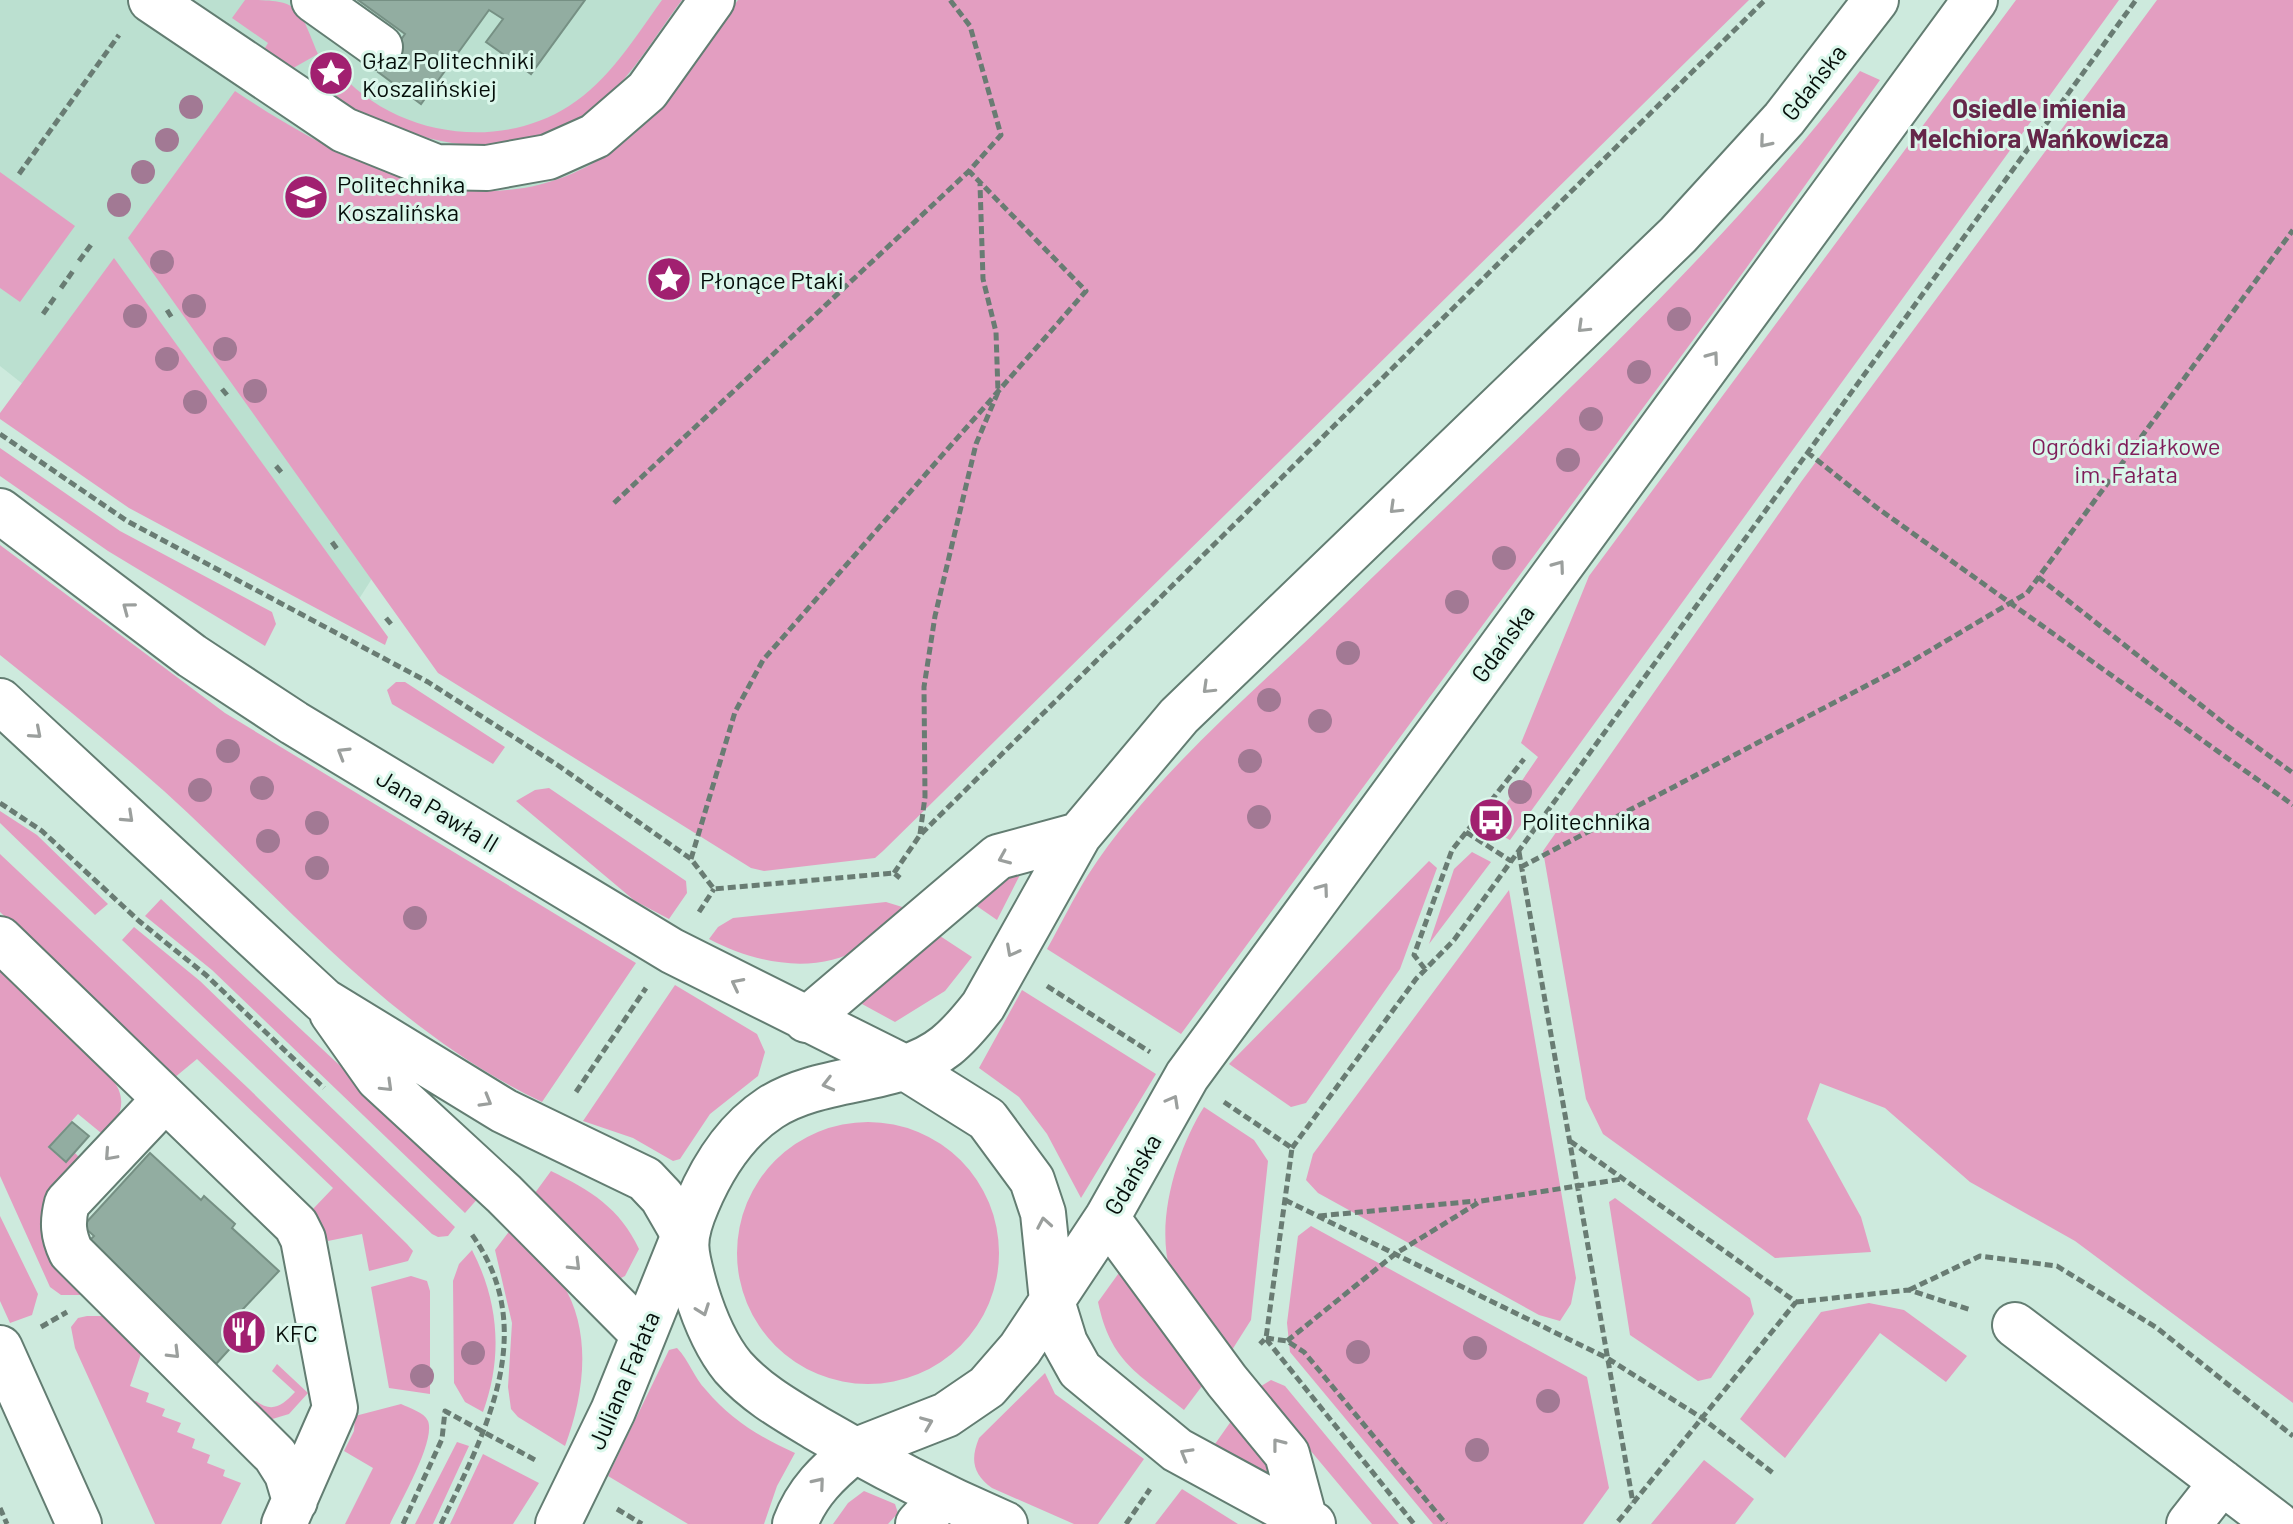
<svg xmlns="http://www.w3.org/2000/svg" width="2293" height="1524" viewBox="0 0 2293 1524" font-family="Barlow,sans-serif">
<style>
.built{fill:#bbe0d0}
.green{fill:#e39ec1}
.building{fill:#92ada1;stroke:#769084;stroke-width:2}
.lines{fill:none;stroke-linecap:round;stroke-linejoin:round}
.minor-casing{stroke:#637d72;stroke-width:48}
.major-casing{stroke:#637d72;stroke-width:48}
.path{stroke:#697c73;stroke-width:5;stroke-dasharray:8 4;stroke-linecap:butt}
.minor{stroke:#fff;stroke-width:44}
.major{stroke:#fff;stroke-width:44}
.tree{fill:#a27994}
.oneway{stroke:#9b9f9d}
.labels{text-anchor:middle;dominant-baseline:central;stroke-width:6;stroke-linejoin:round;paint-order:stroke}
.poi-label{font-size:24px;fill:#050e0a;stroke:#dbf7eb;text-anchor:start}
.street-label{font-size:24px;fill:#050e0a;stroke:#dbf7eb}
.park-label{font-size:24px;fill:#7f1d59;stroke:#dbf7eb}
.neighbourhood-label{font-size:26px;font-weight:bold;fill:#652649;stroke:#dbf7eb}
</style>
<rect width="100%" height="100%" fill="#cdeadd"/>
<path class="built" d="M 0,0 L 738,0 L 359,599 L 43,400 L 0,366 Z"/>
<path class="green" d="M 245,0 C 300,0 298,5 318,54 L 288,71 L 262,53 L 268,43 L 232,18 Z
M 662,0 L 682,0 C 657,33 634,74 602,101 C 509,181 404,140 313,86 L 335,67 C 389,135 496,153 569,106 C 609,81 635,37 662,0 Z
M 738,0 L 1749,0 L 883,851 L 875,858 L 764,871 L 751,868 L 438,673 L 128,238 L 235,91 C 356,172 505,246 634,134 C 675,98 705,44 738,0 Z
M 2016,0 L 2119,0 L 1510,840 L 1489,829 L 1538,757 L 1521,743 L 1589,576 Z
M 2157,0 L 2293,0 L 2293,1403 L 2075,1241 L 1970,1182 L 1885,1108 L 1820,1083 L 1807,1119 L 1861,1217 L 1871,1252 L 1775,1258 L 1603,1134 L 1586,1099 L 1543,851 L 1801,482 Z
M 1860,71 L 1880,80 L 1747,267 L 1181,1034 L 1047,949 C 1061,924 1073,899 1088,875 C 1151,776 1261,686 1345,604 C 1520,434 1713,263 1860,71 Z
M 0,172 L 75,226 L 20,302 L 0,288 Z
M 114,258 L 388,637 L 385,645 L 129,508 L 0,419 L 0,413 Z
M 0,448 L 120,531 L 272,612 L 276,624 L 265,646 L 108,551 L 0,476 Z
M 0,545 L 225,713 L 636,963 L 542,1102 C 391,1030 285,901 164,791 C 111,744 55,699 0,655 Z
M 396,682 L 405,682 L 505,747 L 493,764 L 392,704 L 387,690 Z
M 549,788 L 686,881 L 687,893 L 669,919 L 635,901 L 516,801 L 535,790 Z
M 0,811 L 37,835 L 108,904 L 95,915 L 0,823 Z
M 1472,852 L 1491,862 L 1429,944 L 1454,869 Z
M 0,854 L 248,1088 L 407,1244 L 413,1251 L 408,1261 L 369,1271 L 362,1234 L 328,1241 L 313,1209 L 333,1188 L 197,1059 L 174,1078 L 0,912 Z
M 1429,861 L 1437,868 L 1400,969 L 1306,1103 L 1291,1107 L 1229,1064 Z
M 1026,863 L 997,920 L 971,902 Z
M 1509,890 L 1576,1278 L 1571,1304 L 1560,1321 L 1539,1315 L 1318,1193 L 1306,1180 L 1313,1154 Z
M 161,899 L 480,1196 L 465,1213 L 212,970 L 145,916 Z
M 886,902 L 912,910 C 896,922 880,936 863,947 C 815,976 754,963 709,939 L 718,927 L 733,918 Z
M 134,927 L 200,981 L 455,1227 L 448,1236 L 438,1237 L 432,1234 L 122,940 Z
M 937,934 L 972,957 L 945,991 L 895,1022 L 862,1004 L 865,994 Z
M 0,968 L 109,1075 C 129,1098 122,1114 106,1137 L 78,1114 L 48,1147 L 66,1163 L 75,1153 L 84,1162 L 84,1295 L 61,1295 L 50,1287 L 0,1176 Z
M 675,985 L 757,1034 L 765,1052 L 758,1076 L 710,1114 L 680,1159 L 673,1161 L 633,1138 L 583,1121 Z
M 1022,990 L 1156,1074 L 1081,1198 L 1047,1134 L 1019,1097 L 979,1068 Z
M 1204,1107 L 1254,1140 L 1268,1161 L 1251,1320 L 1232,1350 C 1215,1331 1191,1311 1178,1289 C 1149,1239 1175,1152 1204,1107 Z
M737 1253a131 131 0 1 1 262 0a131 131 0 1 1-262 0Z
M 551,1171 C 590,1190 620,1208 639,1249 L 625,1276 L 621,1278 L 532,1197 Z
M 1615,1198 L 1750,1298 L 1754,1314 L 1711,1378 L 1698,1381 L 1630,1335 L 1609,1202 Z
M 0,1216 L 38,1294 L 32,1315 L 10,1323 L 0,1301 Z
M 514,1225 C 529,1244 549,1262 562,1283 C 593,1332 584,1395 565,1446 L 518,1417 L 511,1409 L 508,1387 L 512,1323 L 495,1250 Z
M 1311,1226 L 1587,1377 L 1609,1488 L 1583,1524 L 1433,1524 L 1290,1352 L 1287,1323 L 1298,1236 Z
M 472,1250 C 499,1302 503,1357 483,1412 L 465,1402 L 454,1383 L 453,1281 L 459,1264 Z
M 1121,1270 L 1159,1326 L 1205,1382 L 1184,1410 C 1138,1373 1111,1363 1098,1302 Z
M 411,1276 L 427,1281 L 430,1291 L 430,1394 L 389,1388 L 371,1287 Z
M 1869,1303 L 1904,1310 L 1967,1356 L 1946,1382 L 1880,1333 L 1785,1458 L 1740,1419 L 1821,1312 Z
M 87,1316 L 113,1316 L 143,1348 L 130,1386 L 149,1393 L 146,1402 L 165,1409 L 162,1416 L 181,1423 L 177,1432 L 195,1439 L 192,1448 L 210,1455 L 207,1463 L 225,1470 L 223,1476 L 241,1483 L 221,1524 L 155,1524 L 75,1348 L 71,1327 L 78,1318 Z
M 677,1348 C 689,1360 694,1378 706,1390 C 730,1419 761,1438 795,1453 L 777,1486 L 764,1524 L 688,1524 L 608,1476 L 669,1350 Z
M 277,1364 L 308,1393 L 289,1414 L 269,1420 L 245,1404 L 256,1401 C 272,1413 282,1406 295,1392 L 272,1371 Z
M 1045,1373 L 1055,1394 L 1144,1459 L 1098,1524 L 1074,1524 L 992,1488 C 973,1474 970,1460 979,1438 Z
M 1271,1380 L 1285,1386 L 1399,1524 L 1372,1524 L 1258,1388 Z
M 401,1404 C 409,1408 424,1412 428,1421 C 436,1441 399,1504 390,1524 L 345,1524 L 373,1468 L 344,1451 L 354,1431 L 355,1416 Z
M 1234,1417 L 1276,1469 L 1266,1478 L 1215,1444 Z
M 457,1442 L 469,1446 L 433,1524 L 415,1524 Z
M 483,1454 L 539,1483 L 513,1524 L 450,1524 Z
M 1704,1460 L 1754,1499 L 1735,1524 L 1651,1524 Z
M 1182,1489 L 1238,1524 L 1155,1524 Z
M 864,1491 L 895,1504 L 898,1513 L 888,1524 L 833,1524 L 848,1503 Z"/>
<path class="building" d="M 358,0 L 585,0 L 531,74 L 486,42 L 503,19 L 489,10 L 421,104 L 378,72 L 405,34 Z
M 72,1122 L 89,1136 L 66,1162 L 49,1147 Z
M 150,1153 L 201,1200 L 204,1196 L 235,1224 L 232,1228 L 279,1271 L 243,1309 L 255,1321 L 216,1364 L 86,1244 L 94,1236 L 83,1226 Z"/>
<g class="lines">
<g class="minor-casing">
<path id="minor" d="M 151,0 L 344,130 L 436,167 L 487,168 L 548,157 L 595,136 L 647,91 L 712,0
M 314,0 L 380,47
M 0,939 L 296,1225 L 303,1239 L 335,1408 L 284,1524
M 165,1099 L 67,1203 C 62,1222 63,1235 71,1252 L 275,1455 L 287,1474 L 295,1501
M 2015,1325 L 2277,1524
M 0,1348 L 79,1524
M 558,1524 L 613,1411 L 684,1235
M 795,1524 C 807,1492 828,1472 854,1451
M 2189,1524 L 2222,1482"/>
</g>
<g class="major-casing">
<path id="major" d="M 0,511 L 192,656 L 294,723 L 672,951 L 904,1067 L 987,1119 L 1032,1180 L 1043,1213 L 1052,1301 L 1065,1343 L 1080,1370 L 1177,1450 L 1313,1524
M 0,701 L 324,1001 L 504,1111 L 645,1179 L 662,1197 L 684,1235
M 332,1013 L 378,1078 L 504,1194 L 642,1333
M 806,1020 L 998,857 L 1079,835
M 1107,1218 L 1227,1381 L 1287,1454 L 1304,1517
M 854,1451 L 946,1415 L 987,1387 L 1020,1349 L 1107,1218 L 1187,1076 L 1975,0
M 918,1524 L 943,1497
M 1005,1524 C 940,1496 877,1464 816,1428 C 786,1410 756,1393 733,1367 C 715,1345 704,1317 696,1291 C 685,1252 681,1241 697,1204 C 713,1166 735,1131 770,1108 C 822,1074 899,1084 946,1046 C 960,1035 972,1020 983,1006 L 1079,835 L 1179,716 L 1678,235 L 1784,119 L 1876,0"/>
</g>
<path class="path" d="M 19,174 L 119,35
M 79,261 L 93,242
M 61,288 L 73,271
M 167,310 L 172,318
M 43,314 L 55,297
M 222,389 L 227,395
M 0,434 L 127,521 L 428,682 L 559,766 L 691,859 L 714,889 L 894,873 L 900,878
M 1807,452 L 1876,507 L 2293,805
M 276,466 L 282,473
M 614,503 L 969,171 L 1001,135 L 970,26 L 950,0
M 332,542 L 337,549
M 2038,577 L 2225,724 L 2293,773
M 386,618 L 391,624
M 0,803 L 42,831 L 139,921 L 206,975 L 324,1088
M 1466,832 L 1511,861
M 920,834 L 925,797 L 924,687 L 935,616 L 976,444 L 998,392 L 996,332 L 983,279 L 980,184
M 1519,852 L 1633,1503
M 691,859 L 735,712 L 763,660 L 1086,291 L 969,171
M 1521,867 L 1902,667 L 2027,593 L 2293,230
M 894,873 L 920,835 L 1765,0
M 699,912 L 714,889
M 1425,969 L 1414,955 L 1452,850 L 1524,759
M 1047,986 L 1150,1052
M 576,1092 L 646,988
M 1224,1102 L 1292,1148 L 1266,1338 L 1260,1344
M 1570,1141 L 1796,1302 L 1616,1524
M 1292,1148 L 1416,979 L 1454,940 L 2136,0
M 1285,1200 L 1607,1358 L 1702,1418 L 1773,1473
M 1319,1216 L 1476,1201
M 1909,1290 L 1980,1256 L 2057,1266 L 2157,1328 L 2293,1436
M 1796,1302 L 1909,1290 L 1971,1310
M 41,1327 L 67,1312
M 1266,1338 L 1287,1341 L 1304,1352 L 1446,1524
M 1266,1339 L 1414,1524
M 1287,1341 L 1395,1254 L 1481,1201 L 1622,1179
M 0,1508 L 7,1524
M 617,1509 L 642,1524
M 403,1524 L 442,1439 L 445,1411 L 537,1461
M 441,1524 C 485,1432 542,1329 470,1232
M 1126,1524 L 1150,1489"/>
<use href="#minor" class="minor"/>
<use href="#major" class="major"/>
</g>
<g class="tree">
<circle cx="191" cy="107" r="12"/>
<circle cx="167" cy="140" r="12"/>
<circle cx="143" cy="172" r="12"/>
<circle cx="119" cy="205" r="12"/>
<circle cx="162" cy="262" r="12"/>
<circle cx="194" cy="306" r="12"/>
<circle cx="135" cy="316" r="12"/>
<circle cx="1679" cy="319" r="12"/>
<circle cx="225" cy="349" r="12"/>
<circle cx="167" cy="359" r="12"/>
<circle cx="1639" cy="372" r="12"/>
<circle cx="255" cy="391" r="12"/>
<circle cx="195" cy="402" r="12"/>
<circle cx="1591" cy="419" r="12"/>
<circle cx="1568" cy="460" r="12"/>
<circle cx="1504" cy="558" r="12"/>
<circle cx="1457" cy="602" r="12"/>
<circle cx="1348" cy="653" r="12"/>
<circle cx="1269" cy="700" r="12"/>
<circle cx="1320" cy="721" r="12"/>
<circle cx="228" cy="751" r="12"/>
<circle cx="1250" cy="761" r="12"/>
<circle cx="262" cy="788" r="12"/>
<circle cx="200" cy="790" r="12"/>
<circle cx="1520" cy="792" r="12"/>
<circle cx="1259" cy="817" r="12"/>
<circle cx="317" cy="823" r="12"/>
<circle cx="268" cy="841" r="12"/>
<circle cx="317" cy="868" r="12"/>
<circle cx="415" cy="918" r="12"/>
<circle cx="1475" cy="1348" r="12"/>
<circle cx="1358" cy="1352" r="12"/>
<circle cx="473" cy="1353" r="12"/>
<circle cx="422" cy="1376" r="12"/>
<circle cx="1548" cy="1401" r="12"/>
<circle cx="1477" cy="1450" r="12"/>
</g>
<defs><path id="oneway-chevron" d="M-2-3.5L2.5 0L-2 3.5" fill="none" stroke-width="1.6" stroke-linecap="round" stroke-linejoin="round" transform="scale(2)"/></defs>
<g class="oneway">
<use href="#oneway-chevron" transform="translate(1765 142) rotate(130)"/>
<use href="#oneway-chevron" transform="translate(1583 327) rotate(136)"/>
<use href="#oneway-chevron" transform="translate(1713 357) rotate(-54)"/>
<use href="#oneway-chevron" transform="translate(1395 508) rotate(136)"/>
<use href="#oneway-chevron" transform="translate(1559 566) rotate(-54)"/>
<use href="#oneway-chevron" transform="translate(128 608) rotate(-143)"/>
<use href="#oneway-chevron" transform="translate(1208 688) rotate(136)"/>
<use href="#oneway-chevron" transform="translate(36 733) rotate(41)"/>
<use href="#oneway-chevron" transform="translate(343 753) rotate(-149)"/>
<use href="#oneway-chevron" transform="translate(128 817) rotate(43)"/>
<use href="#oneway-chevron" transform="translate(1004 858) rotate(157)"/>
<use href="#oneway-chevron" transform="translate(1323 889) rotate(-54)"/>
<use href="#oneway-chevron" transform="translate(1012 951) rotate(118)"/>
<use href="#oneway-chevron" transform="translate(737 984) rotate(-153)"/>
<use href="#oneway-chevron" transform="translate(828 1084) rotate(166)"/>
<use href="#oneway-chevron" transform="translate(387 1086) rotate(44)"/>
<use href="#oneway-chevron" transform="translate(486 1101) rotate(30)"/>
<use href="#oneway-chevron" transform="translate(1173 1101) rotate(-61)"/>
<use href="#oneway-chevron" transform="translate(110 1155) rotate(132)"/>
<use href="#oneway-chevron" transform="translate(1044 1223) rotate(-100)"/>
<use href="#oneway-chevron" transform="translate(575 1265) rotate(45)"/>
<use href="#oneway-chevron" transform="translate(703 1310) rotate(70)"/>
<use href="#oneway-chevron" transform="translate(174 1353) rotate(45)"/>
<use href="#oneway-chevron" transform="translate(927 1423) rotate(-22)"/>
<use href="#oneway-chevron" transform="translate(1278 1444) rotate(-128)"/>
<use href="#oneway-chevron" transform="translate(1186 1454) rotate(-150)"/>
<use href="#oneway-chevron" transform="translate(819 1483) rotate(-50)"/>
</g>
<defs>
<g id="sight-disc" transform="scale(2.3)"><circle r="9.5" fill="#a12070" stroke="#dbf7eb"/><path d="M0-6L1.8-2.2L6-1.7L2.9 1.2L3.7 5.4L0 3.3L-3.7 5.4L-2.9 1.2L-6-1.7L-1.8-2.2Z" fill="#fff"/></g>
<g id="university-disc" transform="scale(2.3)"><circle r="9.5" fill="#a12070" stroke="#dbf7eb"/><path d="M0-5L7-2L0 1L-7-2ZM-4 1L0 2.5L4 1V4Q0 6-4 4Z" fill="#fff"/></g>
<g id="bus-disc" transform="scale(2.3)"><circle r="9.5" fill="#a12070" stroke="#dbf7eb"/><path d="M-5-6H5V4H4V6H2V4H-2V6H-4V4H-5ZM-3.5-4V0h7V-4ZM-3.5 1.2v1.5H-2V1.2ZM2 1.2v1.5H3.5V1.2Z" fill="#fff"/></g>
<g id="restaurant-disc" transform="scale(2.3)"><circle r="9.5" fill="#a12070" stroke="#dbf7eb"/><path d="M-5-6h1v4h1v-4h1v4h1v-4h1v5L-1.5 .5V6h-2V.5L-5-1ZM5-6V6H3V1.5H1.5Q1.5-4 5-6Z" fill="#fff"/></g>
</defs>
<g fill-rule="evenodd">
<use href="#sight-disc" x="331" y="73"/>
<use href="#university-disc" x="306" y="197"/>
<use href="#sight-disc" x="669" y="279"/>
<use href="#bus-disc" x="1491" y="820"/>
<use href="#restaurant-disc" x="244" y="1332"/>
</g>
<g class="labels">
<g class="poi-label">
<text x="362" y="59">Głaz Politechniki<tspan x="362" dy="28">Koszalińskiej</tspan></text>
<text x="337" y="183">Politechnika<tspan x="337" dy="28">Koszalińska</tspan></text>
<text x="700" y="279">Płonące Ptaki</text>
<text x="1522" y="820">Politechnika</text>
<text x="275" y="1332">KFC</text>
</g>
<g class="street-label">
<text transform="translate(1813 82) rotate(-52)">Gdańska</text>
<text transform="translate(1502 643) rotate(-54)">Gdańska</text>
<text transform="translate(438 810) rotate(31)">Jana Pawła II</text>
<text transform="translate(1132 1174) rotate(-60)">Gdańska</text>
<text transform="translate(623 1380) rotate(-67)">Juliana Fałata</text>
</g>
<g class="park-label">
<text x="2126" y="445">Ogródki działkowe<tspan x="2126" dy="28">im. Fałata</tspan></text>
</g>
<g class="neighbourhood-label">
<text x="2039" y="107">Osiedle imienia<tspan x="2039" dy="30">Melchiora Wańkowicza</tspan></text>
</g>
</g>
</svg>
